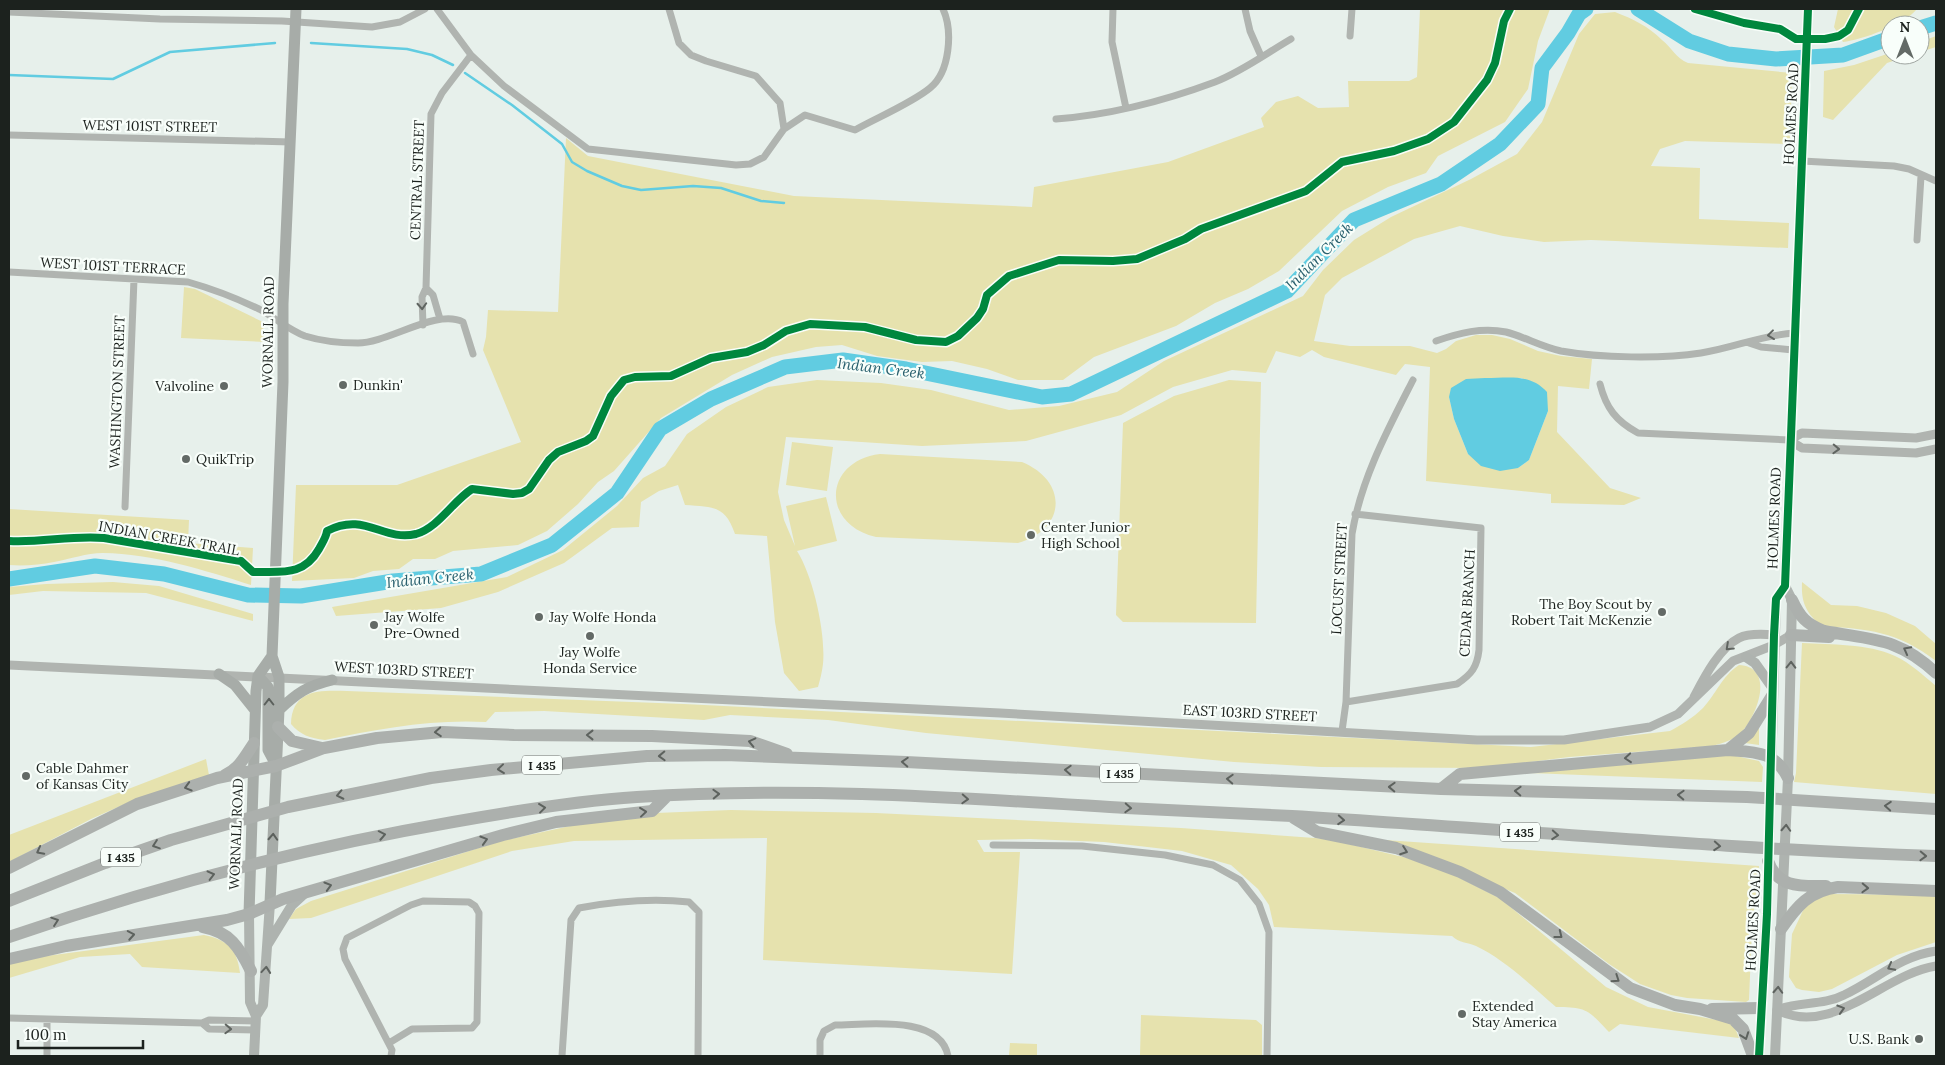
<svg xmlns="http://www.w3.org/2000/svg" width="1945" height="1065" viewBox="0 0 1945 1065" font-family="Lora,serif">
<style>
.green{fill:#e6e2ae;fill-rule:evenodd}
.water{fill:#61cce1}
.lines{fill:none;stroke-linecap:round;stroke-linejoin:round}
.stream{stroke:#61cce1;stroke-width:2.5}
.river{stroke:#61cce1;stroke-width:15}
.minor{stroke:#b0b4b0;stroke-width:7}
.tertiary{stroke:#b0b4b0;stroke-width:9}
.secondary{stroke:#aeb3af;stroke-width:10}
.primary{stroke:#a7aca8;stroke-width:11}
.motorway{stroke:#acb0ad;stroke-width:12}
.cycleway-casing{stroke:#f8fefa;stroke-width:11}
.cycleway{stroke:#00873e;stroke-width:8}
.oneway{stroke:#5f6460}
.oneway2{stroke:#5d625e}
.oneway3{stroke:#5e635f}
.oneway4{stroke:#5b605c}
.poi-dot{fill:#636a66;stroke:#f8fefa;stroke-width:2}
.labels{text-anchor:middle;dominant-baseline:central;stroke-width:4.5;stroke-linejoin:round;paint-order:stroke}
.shield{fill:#f8fefa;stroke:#5e6460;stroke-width:1}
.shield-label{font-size:12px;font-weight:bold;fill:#1c221e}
.street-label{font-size:14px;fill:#1c221e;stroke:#f8fefa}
.poi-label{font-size:14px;fill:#1c221e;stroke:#f8fefa;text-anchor:start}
.water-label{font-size:15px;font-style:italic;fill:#29606e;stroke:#f8fefa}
</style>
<rect width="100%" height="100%" fill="#e7f0eb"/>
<path class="green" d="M 1420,9 L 1550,9 L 1538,41 L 1528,89 L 1505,122 L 1438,156 L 1426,173 L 1388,187 L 1342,211 L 1279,271 L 1248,289 L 1215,303 L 1176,326 L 1094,357 L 1063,380 L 1018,380 L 987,369 L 952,361 L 922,362 L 877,356 L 842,345 L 816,347 L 772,357 L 732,375 L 661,418 L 614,471 L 598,482 L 578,504 L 547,531 L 518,545 L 453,551 L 435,559 L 413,559 L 399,569 L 373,571 L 354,578 L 292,581 L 296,485 L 397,485 L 521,442 L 483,350 L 486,337 L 488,310 L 558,312 L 566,138 L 588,156 L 794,196 L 1032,207 L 1034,187 L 1168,162 L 1264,127 L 1261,118 L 1276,102 L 1298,96 L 1318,108 L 1349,107 L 1348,81 L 1409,81 L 1417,77 Z
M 1838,9 L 1917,9 C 1905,24 1862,40 1843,42 L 1834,27 Z
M 1615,12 C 1633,19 1648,26 1662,40 C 1672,48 1676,58 1688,63 L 1792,73 L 1790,144 L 1685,141 L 1660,149 L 1651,166 L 1700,168 L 1699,219 L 1789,223 L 1788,248 L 1591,240 L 1544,242 L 1503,236 L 1460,226 L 1414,239 L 1342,278 L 1325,295 L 1314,341 L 1350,346 L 1410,346 L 1437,353 L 1446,349 L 1456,341 L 1476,335 L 1492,335 L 1510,339 L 1538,351 L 1561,356 L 1592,359 L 1589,389 L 1558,386 L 1557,432 L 1610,488 L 1641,498 L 1624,505 L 1551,503 L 1551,494 L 1426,481 L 1430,367 L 1405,364 L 1396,375 L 1324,357 L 1312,350 L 1300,357 L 1276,351 L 1266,373 L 1232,370 L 1173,387 L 1121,415 L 1026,441 L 922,446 L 786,437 L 778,492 L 784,520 L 795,546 L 786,506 L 826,497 L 837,541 L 797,551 C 813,576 826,633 823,664 C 822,672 820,680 818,687 L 799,691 L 784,673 L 775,622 L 767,536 L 735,534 C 725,505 713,507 685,505 L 678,485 L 659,491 L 641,502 L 639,527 L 612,528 L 564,563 L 498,592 L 441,608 L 336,616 L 332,607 L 507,577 L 563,550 L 617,506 L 643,478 L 665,466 L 687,434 L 726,407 L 768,387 L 817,380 L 881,383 L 931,390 L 1009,410 L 1059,406 L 1117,392 L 1164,361 L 1303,296 L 1323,270 L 1354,240 L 1391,217 L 1471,179 L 1517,154 L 1542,122 L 1579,34 L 1595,14 ZM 1485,378 L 1522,378 L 1548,411 L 1529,460 L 1518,468 L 1468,454 L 1454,419 L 1449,397 Z
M 1936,36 L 1936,47 L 1920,52 L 1920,42 Z
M 1890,53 L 1890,55 L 1911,55 L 1887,63 L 1833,120 L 1823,117 L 1824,71 L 1854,65 Z
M 184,287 L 195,289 L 263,322 L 266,342 L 181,338 Z
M 1229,380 L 1261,382 L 1256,623 L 1123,622 L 1116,615 L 1123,423 L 1174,396 Z
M 792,442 L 833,447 L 827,491 L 786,485 Z
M 880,454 L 1022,462 C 1068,481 1067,529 1018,543 L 876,537 C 820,524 824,461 880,454 Z
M 9,509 L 189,520 L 188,543 L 253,548 L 251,585 C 204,570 153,554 103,553 C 86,553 71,559 54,562 C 40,565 23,566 9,565 Z
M 113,582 L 159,586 L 253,614 L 253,621 L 146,593 L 43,591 L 9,595 L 9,587 L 46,584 Z
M 1802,582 L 1831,605 L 1857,606 L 1886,613 L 1915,626 L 1936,644 L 1936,661 C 1897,631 1868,629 1821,626 C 1806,612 1801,603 1802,582 Z
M 1802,643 C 1831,645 1867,643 1895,656 C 1910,663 1923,675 1936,686 L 1936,794 L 1794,782 L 1796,773 Z
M 1739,665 C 1776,667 1757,716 1741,733 C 1734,740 1722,743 1713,746 L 1569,757 L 1483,768 L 1321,767 L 1234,762 L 926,733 L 828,720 L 730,715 L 704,720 L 544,711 L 495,712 L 486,722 C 431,719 378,729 325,740 C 310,738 300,735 291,724 C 292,689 320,690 347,691 L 684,704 L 1531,747 L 1670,731 C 1681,725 1693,718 1703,708 C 1716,694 1722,676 1739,665 Z
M 1759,728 L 1759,745 L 1745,743 Z
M 1731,755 L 1759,761 L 1763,767 L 1762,782 L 1530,773 Z
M 206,759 L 209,775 L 134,800 L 91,819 L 9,862 L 9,835 Z
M 731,810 L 876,813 L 1181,828 L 1328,839 L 1407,858 L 1448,872 L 1501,899 L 1606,987 L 1648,1007 L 1733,1023 L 1739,1038 L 1620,1024 L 1609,1032 C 1588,1010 1587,1007 1556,1007 C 1533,987 1504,959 1476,946 C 1467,942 1459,943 1452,936 L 1274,927 L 1269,905 L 1258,889 L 1231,865 L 1182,851 L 1104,842 L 1030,839 L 977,840 L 984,852 L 1020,852 L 1012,974 L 763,960 L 767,838 L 574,841 L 512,851 L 311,918 L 289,919 L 296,909 L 311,901 L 501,841 L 584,823 L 656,813 Z
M 1385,840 L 1759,866 L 1752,928 L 1749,1000 L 1746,1002 L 1687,998 L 1671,995 L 1640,984 L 1609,964 L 1515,893 Z
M 1830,894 L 1936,895 L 1936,942 L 1897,955 L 1832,989 L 1819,992 L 1802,990 L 1796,988 L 1789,977 L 1792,934 L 1807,902 Z
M 204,935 C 228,940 237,949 240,973 L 142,967 L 130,954 L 80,957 L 9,978 L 9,961 Z
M 1141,1015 L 1256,1020 L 1262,1025 L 1262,1056 L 1140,1056 Z
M 1010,1043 L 1037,1044 L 1037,1056 L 1009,1056 Z"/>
<path class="water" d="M 1485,378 C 1509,378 1530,373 1547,392 L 1548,411 L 1529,460 L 1518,468 L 1500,471 L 1481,466 L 1468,454 L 1454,419 L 1449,397 L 1451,388 L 1466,379 Z"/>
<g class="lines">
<path class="stream" d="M 311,43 L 407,49 L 432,55 L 453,65
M 465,73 L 512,105 L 562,144 L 572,162 L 587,171 L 622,186 L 641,190 L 693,186 L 721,188 L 761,201 L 784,203
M 9,75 L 113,79 L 170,52 L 275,43"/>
<path class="river" d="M 1638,9 L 1689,41 L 1728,54 L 1776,59 L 1843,55 L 1890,38
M 1920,28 L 1936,23
M 9,579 L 95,566 L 164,574 L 248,595 L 301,596 L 393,581 L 481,574 L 552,545 L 617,493 L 660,429 L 711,399 L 785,367 L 843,360 L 906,369 L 1042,397 L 1071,394 L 1287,291 L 1354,220 L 1441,184 L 1500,144 L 1538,104 L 1542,68 L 1568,33 L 1579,14 L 1586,9"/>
<path class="minor" d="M 437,9 L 471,55 L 504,86 L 588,149 L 736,165 L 750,164 L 764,157 L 784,129 L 805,115 L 855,130 C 876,118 912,103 930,88 C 950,72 953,31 943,9
M 669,9 L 679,43 L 691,55 L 706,61 L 756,76 L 780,103 L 784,129
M 1113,9 L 1112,42 L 1126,108
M 1245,9 L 1250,31 L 1261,56
M 9,12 L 160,19 L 282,21 L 372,27 L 400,22 L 425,9
M 1350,36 L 1352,9
M 1056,119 C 1109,115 1164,101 1215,82 C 1241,72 1267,53 1291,39
M 9,135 L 291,142
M 1802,161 L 1894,166 L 1909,169 L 1936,181
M 1917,240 L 1921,176
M 9,272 L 188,282 C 213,289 236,298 259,309 C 274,317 289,330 305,336 C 321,341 342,343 358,343 C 388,343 437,308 463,322 L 473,354
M 426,288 L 433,295 L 440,319
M 423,325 L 422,297 L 426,288 L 431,114 L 442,93 L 471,55
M 1436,341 C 1459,333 1482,327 1506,332 C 1525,337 1542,347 1561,351 C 1600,358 1662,359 1701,353 C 1733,348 1762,335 1794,333
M 1749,343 L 1761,347 L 1793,350
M 1600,384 C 1606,408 1616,421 1638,433 L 1789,440
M 125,507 L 134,279
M 1346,702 L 1457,684 C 1472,674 1477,667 1479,650 L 1481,528 L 1355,514
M 1342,731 L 1346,702 L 1352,534 C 1361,479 1388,429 1413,380
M 993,845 L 1082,846 L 1165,855 L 1213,865 L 1240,880 L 1259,904 L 1269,932 L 1267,1056
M 9,1018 L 202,1023 L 209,1020 L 256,1021
M 202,1023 L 209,1029 L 255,1030
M 389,1043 L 412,1029 L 472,1028 L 477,1022 L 479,913 L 475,906 L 469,902 L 423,901 L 411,905 L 347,938 L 343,949 L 345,959 L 392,1050 L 391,1056
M 47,1056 L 47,1019
M 562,1056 L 571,920 L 579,908 C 616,901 651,898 689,902 L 699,912 L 698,1056
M 820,1056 L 820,1040 L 824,1031 L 835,1025 C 866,1025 940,1014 948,1056"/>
<path class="tertiary" d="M 1789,440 L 1802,448 L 1916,453 L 1936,449
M 1789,440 L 1802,433 L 1916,438 L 1936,434
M 9,665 L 1000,713 L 1477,740 L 1564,740 L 1650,727 L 1678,714 L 1733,661 L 1774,645 L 1791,635
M 1694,697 C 1704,678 1719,648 1739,638 C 1749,633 1763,634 1774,635
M 1777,1010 C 1799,1001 1823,1006 1844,995 C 1876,980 1900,956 1936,951
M 1777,1010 C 1833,1038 1883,974 1936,966"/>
<path class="secondary" d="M 1746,657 L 1755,663 L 1772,687
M 249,914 L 250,1002 L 256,1016 L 254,1056
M 268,944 L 292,905 L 305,893
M 256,1016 L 263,1005 L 270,903
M 1759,1056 L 1767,914 L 1776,599 L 1785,586
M 1775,1056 L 1788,778 L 1792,600 L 1785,586 L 1808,9"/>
<path class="primary" d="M 219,674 L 235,685 L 255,710
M 258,676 L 268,687 L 268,750 L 276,765
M 279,710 C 297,693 307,686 332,680
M 270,903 L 279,710 L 279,677 L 272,656 L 283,382 L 283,304 L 296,9
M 249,914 L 256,691 L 258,676 L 272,656"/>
<path class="motorway" d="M 1792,600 C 1800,617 1806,624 1824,631 C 1872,640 1898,637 1936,673
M 1791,635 L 1829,637
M 278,727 L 292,741 L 322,748
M 1728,750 C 1755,752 1775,751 1788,778
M 225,775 C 239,769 246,755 254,743
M 1441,789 L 1460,774 L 1728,750 L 1749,733 L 1772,696
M 1294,818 L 1317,832 L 1396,848 L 1460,872 L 1500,892 L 1630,988 L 1675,1005 L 1700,1009 L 1733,1019 L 1743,1029 L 1753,1056
M 1768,861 C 1778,889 1802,886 1826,886
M 9,868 L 137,804 L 217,778 L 276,766 L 324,748 L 377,738 L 442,732 L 514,735 L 652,736 L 750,741 L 787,754
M 9,901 L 105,863 L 171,840 L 288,807 L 431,778 L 491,770 L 647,756 L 725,755 L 906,762 L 1441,789 L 1747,797 L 1936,809
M 203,927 C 230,932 239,947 251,971
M 1781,929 C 1797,906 1809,891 1838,887 L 1936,891
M 9,937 C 154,887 302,848 453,822 C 514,811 576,801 637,797 C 800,786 963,798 1126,808 C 1181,811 1237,813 1292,816 C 1507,829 1721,849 1936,856
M 9,959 L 66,946 L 227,920 L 249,914 L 283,899 L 503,835 L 556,822 L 652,811 L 667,796
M 1712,1009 L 1760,1008"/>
<g class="cycleway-casing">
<path id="cycleway" d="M 1695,9 L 1744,23 L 1780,29 L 1796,39 L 1825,39 L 1839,36 L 1848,30 L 1859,9
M 9,541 C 41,543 72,535 104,538 L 241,561 L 253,572 C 281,571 303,577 319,549 C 322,543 326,538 327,531 C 365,511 383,542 416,534 C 438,528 453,501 472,489 L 513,494 L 522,493 L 529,489 L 549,460 L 558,452 L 586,441 L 593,436 L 611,396 L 624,380 L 635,377 L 671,376 L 711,358 L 747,352 L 764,345 L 786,331 L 810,324 L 865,327 L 916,340 L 946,342 L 958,336 L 977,318 L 983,309 L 987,295 L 1009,276 L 1059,260 L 1113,261 L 1137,259 L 1185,239 L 1201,229 L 1306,191 L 1342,162 L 1394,151 L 1428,139 L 1454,122 L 1487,80 L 1495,63 L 1504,21 L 1510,9
M 1759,1056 L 1767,914 L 1774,635 L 1776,599 L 1785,586 L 1808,9"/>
</g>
<use href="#cycleway" class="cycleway"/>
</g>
<defs><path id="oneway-chevron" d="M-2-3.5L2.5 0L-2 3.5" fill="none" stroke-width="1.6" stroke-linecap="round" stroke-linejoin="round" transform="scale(1.25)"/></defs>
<g class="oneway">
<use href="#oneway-chevron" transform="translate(422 306) rotate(87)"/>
<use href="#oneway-chevron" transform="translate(1771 335) rotate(173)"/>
<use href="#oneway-chevron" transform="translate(1836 449) rotate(2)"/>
<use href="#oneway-chevron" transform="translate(1729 647) rotate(137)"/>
<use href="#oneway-chevron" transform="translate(1891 967) rotate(152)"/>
<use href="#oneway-chevron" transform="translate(1841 1009) rotate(-17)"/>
<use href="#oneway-chevron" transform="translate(228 1029) rotate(2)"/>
</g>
<g class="oneway2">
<use href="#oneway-chevron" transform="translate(1907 650) rotate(-152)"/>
<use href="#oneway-chevron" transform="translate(438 732) rotate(176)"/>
<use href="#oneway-chevron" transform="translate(590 735) rotate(-180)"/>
<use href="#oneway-chevron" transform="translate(752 742) rotate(-167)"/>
<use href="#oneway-chevron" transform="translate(662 756) rotate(178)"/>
<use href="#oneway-chevron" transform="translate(1628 758) rotate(175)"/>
<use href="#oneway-chevron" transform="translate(905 762) rotate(-177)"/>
<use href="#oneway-chevron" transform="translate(501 769) rotate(174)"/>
<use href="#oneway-chevron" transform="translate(1068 770) rotate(-177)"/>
<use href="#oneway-chevron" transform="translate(1230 779) rotate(-177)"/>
<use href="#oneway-chevron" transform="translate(188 787) rotate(164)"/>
<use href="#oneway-chevron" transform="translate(1392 787) rotate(-178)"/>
<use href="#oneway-chevron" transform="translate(1518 791) rotate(-178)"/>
<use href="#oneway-chevron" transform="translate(716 794) rotate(-2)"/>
<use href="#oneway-chevron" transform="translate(340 795) rotate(168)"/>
<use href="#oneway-chevron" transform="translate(1681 795) rotate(-178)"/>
<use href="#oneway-chevron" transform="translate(965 799) rotate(3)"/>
<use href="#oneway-chevron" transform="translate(1888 806) rotate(-176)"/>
<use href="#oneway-chevron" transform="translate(542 808) rotate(-7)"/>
<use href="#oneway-chevron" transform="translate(1128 808) rotate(3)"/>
<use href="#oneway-chevron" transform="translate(643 812) rotate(-6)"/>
<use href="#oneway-chevron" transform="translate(1341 820) rotate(4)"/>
<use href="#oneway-chevron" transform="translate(382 835) rotate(-11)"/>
<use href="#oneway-chevron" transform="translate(1555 835) rotate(4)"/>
<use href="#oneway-chevron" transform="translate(484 840) rotate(-17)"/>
<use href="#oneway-chevron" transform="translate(156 845) rotate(161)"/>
<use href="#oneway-chevron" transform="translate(1717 846) rotate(4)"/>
<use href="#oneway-chevron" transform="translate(40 851) rotate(152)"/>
<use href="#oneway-chevron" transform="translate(1404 851) rotate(20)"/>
<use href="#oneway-chevron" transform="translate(1923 856) rotate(2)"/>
<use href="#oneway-chevron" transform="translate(211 875) rotate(-14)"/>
<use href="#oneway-chevron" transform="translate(328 886) rotate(-16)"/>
<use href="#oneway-chevron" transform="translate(1865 888) rotate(2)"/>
<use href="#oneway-chevron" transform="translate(55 921) rotate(-19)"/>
<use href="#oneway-chevron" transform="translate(131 935) rotate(-10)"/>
<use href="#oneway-chevron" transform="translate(1559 935) rotate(38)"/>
<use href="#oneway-chevron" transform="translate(1616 979) rotate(34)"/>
<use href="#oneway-chevron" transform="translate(1745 1036) rotate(70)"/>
</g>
<g class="oneway3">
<use href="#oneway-chevron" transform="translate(1791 665) rotate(-89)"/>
<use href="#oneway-chevron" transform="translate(1786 828) rotate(-87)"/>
<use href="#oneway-chevron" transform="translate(266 970) rotate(-85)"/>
<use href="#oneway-chevron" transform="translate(1778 990) rotate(-87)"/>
</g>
<g class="oneway4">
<use href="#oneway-chevron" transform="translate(269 702) rotate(-90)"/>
<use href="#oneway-chevron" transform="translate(273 837) rotate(-87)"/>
</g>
<g class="poi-dot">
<circle cx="343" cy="385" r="5"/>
<circle cx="224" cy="386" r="5"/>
<circle cx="186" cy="459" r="5"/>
<circle cx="1031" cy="535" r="5"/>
<circle cx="1662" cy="612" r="5"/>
<circle cx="539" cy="617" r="5"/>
<circle cx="374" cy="625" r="5"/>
<circle cx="590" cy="636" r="5"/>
<circle cx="26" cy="776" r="5"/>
<circle cx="1462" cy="1014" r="5"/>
<circle cx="1919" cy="1039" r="5"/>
</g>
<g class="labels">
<g class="shield">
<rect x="522" y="755.5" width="40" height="19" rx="4"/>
<rect x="1100" y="763.5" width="40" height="19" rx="4"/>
<rect x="1500" y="822.5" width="40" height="19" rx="4"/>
<rect x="101" y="847.5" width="40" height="19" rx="4"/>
</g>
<g class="shield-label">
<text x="542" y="765">I 435</text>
<text x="1120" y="773">I 435</text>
<text x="1520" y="832">I 435</text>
<text x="121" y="857">I 435</text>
</g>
<g class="street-label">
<text transform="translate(1791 114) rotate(-87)">HOLMES ROAD</text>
<text transform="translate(150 126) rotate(1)">WEST 101ST STREET</text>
<text transform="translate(417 180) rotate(-88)">CENTRAL STREET</text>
<text transform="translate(113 266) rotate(3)">WEST 101ST TERRACE</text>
<text transform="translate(268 332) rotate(-89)">WORNALL ROAD</text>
<text transform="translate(117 392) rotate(-88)">WASHINGTON STREET</text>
<text transform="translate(1774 518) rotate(-88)">HOLMES ROAD</text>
<text transform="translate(169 538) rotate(10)">INDIAN CREEK TRAIL</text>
<text transform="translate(1339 579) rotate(-87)">LOCUST STREET</text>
<text transform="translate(1467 603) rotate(-87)">CEDAR BRANCH</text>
<text transform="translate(404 670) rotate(3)">WEST 103RD STREET</text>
<text transform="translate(1250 713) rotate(3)">EAST 103RD STREET</text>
<text transform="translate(236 834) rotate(-88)">WORNALL ROAD</text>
<text transform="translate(1753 920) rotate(-87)">HOLMES ROAD</text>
</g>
<g class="poi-label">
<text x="353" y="385">Dunkin'</text>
<text x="214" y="386" text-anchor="end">Valvoline</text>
<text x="196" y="459">QuikTrip</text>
<text x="1041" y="527">Center Junior<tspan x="1041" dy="16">High School</tspan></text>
<text x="1652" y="604" text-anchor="end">The Boy Scout by<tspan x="1652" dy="16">Robert Tait McKenzie</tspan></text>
<text x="384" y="617">Jay Wolfe<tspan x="384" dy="16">Pre-Owned</tspan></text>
<text x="549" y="617">Jay Wolfe Honda</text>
<text x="590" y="652" text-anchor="middle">Jay Wolfe<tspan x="590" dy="16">Honda Service</tspan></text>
<text x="36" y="768">Cable Dahmer<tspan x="36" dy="16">of Kansas City</tspan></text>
<text x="1472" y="1006">Extended<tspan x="1472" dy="16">Stay America</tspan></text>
<text x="1909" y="1039" text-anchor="end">U.S. Bank</text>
</g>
<g class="water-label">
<text transform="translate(1319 256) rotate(-45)">Indian Creek</text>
<text transform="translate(881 368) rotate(7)">Indian Creek</text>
<text transform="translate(430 578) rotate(-6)">Indian Creek</text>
</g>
</g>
<rect width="1945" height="1065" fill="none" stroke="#1c221e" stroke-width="20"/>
<g transform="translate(1905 40)"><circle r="24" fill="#f8fefa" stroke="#a0a6a2"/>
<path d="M0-4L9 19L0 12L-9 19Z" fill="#636a66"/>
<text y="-8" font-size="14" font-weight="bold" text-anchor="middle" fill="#1c221e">N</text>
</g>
<path d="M18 1040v8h125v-8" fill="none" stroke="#1c221e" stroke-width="2.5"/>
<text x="25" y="1040" font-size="15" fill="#1c221e" stroke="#f8fefa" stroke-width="4" paint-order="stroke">100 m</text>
</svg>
